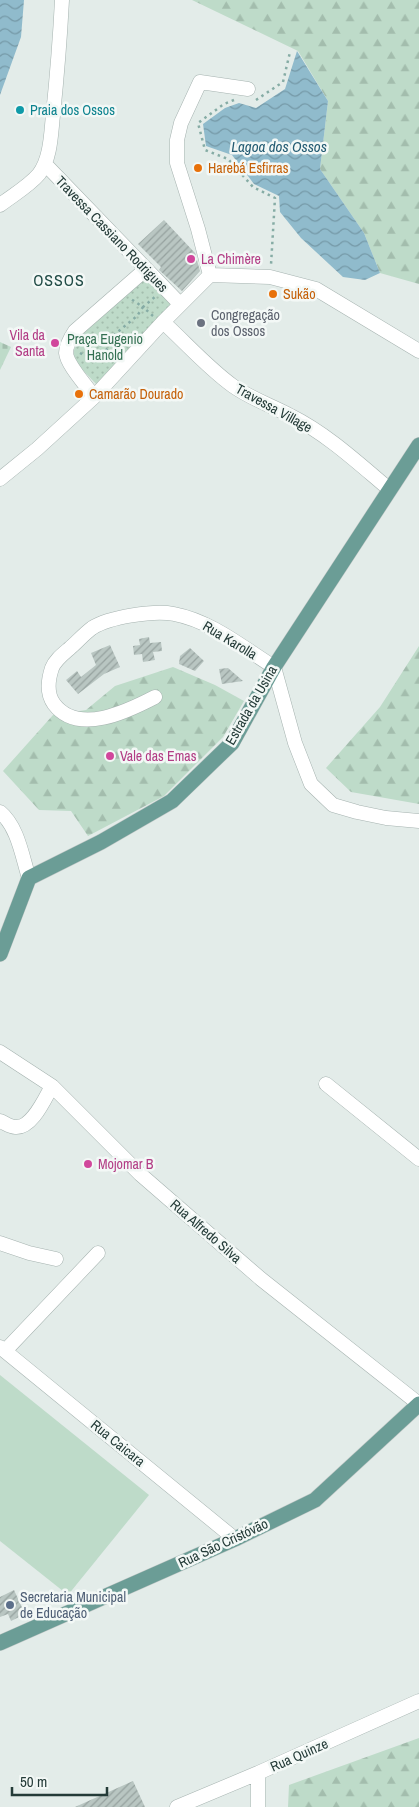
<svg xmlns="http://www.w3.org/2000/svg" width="419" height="1807" viewBox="0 0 419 1807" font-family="'Archivo Narrow',sans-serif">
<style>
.green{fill:url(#green-dots)}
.forest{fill:url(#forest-firs)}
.cemetery{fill:url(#cemetery-stones)}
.pitch{fill:#bedbc9}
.water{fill:url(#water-waves)}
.building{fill:url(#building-hatch)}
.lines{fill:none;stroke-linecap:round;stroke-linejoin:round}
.minor-casing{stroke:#a6b3b0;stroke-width:15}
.major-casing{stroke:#c2c8c7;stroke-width:16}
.path{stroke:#86aca5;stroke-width:2.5;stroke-dasharray:2.5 4;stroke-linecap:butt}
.minor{stroke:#fff;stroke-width:14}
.major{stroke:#6b9d96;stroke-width:15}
.culture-dot{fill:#0f9aa8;stroke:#f3f8f6;stroke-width:2}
.food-dot{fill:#e8710a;stroke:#f3f8f6;stroke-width:2}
.hotel-dot{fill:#d1479c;stroke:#f3f8f6;stroke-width:2}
.worship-dot{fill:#6b7280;stroke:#f3f8f6;stroke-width:2}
.service-dot{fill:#5c6f8a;stroke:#f3f8f6;stroke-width:2}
.labels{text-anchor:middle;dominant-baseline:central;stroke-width:5;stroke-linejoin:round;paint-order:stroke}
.culture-label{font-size:14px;fill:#0d838f;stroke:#f3f8f6;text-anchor:start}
.food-label{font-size:14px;fill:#c56008;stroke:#f3f8f6;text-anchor:start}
.street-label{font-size:14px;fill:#243b38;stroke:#f3f8f6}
.hotel-label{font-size:14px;fill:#b23c85;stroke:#f3f8f6;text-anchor:start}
.worship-label{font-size:14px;fill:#5b616d;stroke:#f3f8f6;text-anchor:start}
.park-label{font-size:14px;fill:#326f51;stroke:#f3f8f6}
.service-label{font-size:14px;fill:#4e5e75;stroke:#f3f8f6;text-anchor:start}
.water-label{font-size:15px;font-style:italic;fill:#235b72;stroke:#f3f8f6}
.quarter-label{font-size:16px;letter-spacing:1px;fill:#224c47;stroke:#f3f8f6}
</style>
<defs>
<pattern id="green-dots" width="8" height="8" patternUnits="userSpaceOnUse" patternTransform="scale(1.25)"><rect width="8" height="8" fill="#bedbc9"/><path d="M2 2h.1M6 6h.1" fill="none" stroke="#a3bdad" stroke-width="1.8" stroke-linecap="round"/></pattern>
<pattern id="forest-firs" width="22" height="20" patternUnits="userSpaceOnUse" patternTransform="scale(1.25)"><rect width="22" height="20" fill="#bedbc9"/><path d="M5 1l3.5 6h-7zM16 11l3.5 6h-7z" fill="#a3bdad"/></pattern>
<pattern id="cemetery-stones" width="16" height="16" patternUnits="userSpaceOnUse" patternTransform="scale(1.25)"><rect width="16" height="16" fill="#bedbc9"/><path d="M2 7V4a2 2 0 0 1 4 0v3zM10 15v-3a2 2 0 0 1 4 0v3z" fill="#a3bdad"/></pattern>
<pattern id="water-waves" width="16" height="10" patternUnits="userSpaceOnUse" patternTransform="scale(1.25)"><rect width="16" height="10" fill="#90bbcc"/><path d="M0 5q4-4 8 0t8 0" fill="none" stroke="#7599a7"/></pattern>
<pattern id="building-hatch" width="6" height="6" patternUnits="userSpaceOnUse" patternTransform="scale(1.25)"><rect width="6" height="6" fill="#b9c6c2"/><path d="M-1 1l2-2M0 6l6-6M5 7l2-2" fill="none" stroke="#96a29f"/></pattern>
</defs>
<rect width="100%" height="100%" fill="#e3ece9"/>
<path class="green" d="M 146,274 L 176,306 L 98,386 L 74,361 L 74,350 L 80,336 Z"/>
<path class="forest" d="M 192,0 L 419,0 L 419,284 L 380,273 L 364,233 L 320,169 L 328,101 L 298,51 Z
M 419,646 L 419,804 L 351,792 L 326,768 L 380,707 Z
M 173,667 L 215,685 L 244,701 L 223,737 L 164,796 L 88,836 L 71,811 L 39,810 L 3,771 L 53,715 L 86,710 L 115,686 Z
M 419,1738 L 419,1807 L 288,1807 L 289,1785 Z"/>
<path class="cemetery" d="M 0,342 L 11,347 L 0,370 Z"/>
<path class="pitch" d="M 0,1375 L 149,1495 L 68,1595 L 0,1541 Z"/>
<path class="water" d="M 0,0 L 24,0 L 21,37 L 0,95 Z
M 297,51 L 328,101 L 320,169 L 364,233 L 380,273 L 365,280 L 343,277 L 301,238 L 280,212 L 279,196 L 254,184 L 232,155 L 206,146 L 203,124 L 225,108 L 239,103 L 256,108 L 285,89 Z"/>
<path class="building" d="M 164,220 L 195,253 L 200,271 L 182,291 L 159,270 L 161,267 L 138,244 Z
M 149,637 L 150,643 L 161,642 L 162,651 L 153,652 L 155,660 L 143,662 L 142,654 L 134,655 L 133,646 L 140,645 L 139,639 Z
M 110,645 L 120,667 L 104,674 L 78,694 L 66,680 L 77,671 L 81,677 L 96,665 L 91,653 Z
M 190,648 L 204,661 L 195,671 L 179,664 L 180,656 Z
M 228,668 L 243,681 L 222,684 L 219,669 Z
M 14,1590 L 25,1614 L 11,1621 L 8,1614 L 0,1617 L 0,1597 Z
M 133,1781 L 145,1807 L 75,1807 Z"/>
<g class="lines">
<g class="minor-casing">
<path id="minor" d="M 45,164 L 180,304
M 0,205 C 13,195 29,186 39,174 C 51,158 51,133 53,115 C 57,76 60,39 62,0
M 210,275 L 198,229 L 177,163 L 177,140 L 181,123 L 200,82 L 248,89
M 210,275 L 270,277 L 316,289 L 419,351
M 163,322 C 186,343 208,368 233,386 C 253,400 271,405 291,416 C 327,434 358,463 389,489
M 94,397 C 87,386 67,365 66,353 C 66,345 71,337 75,331 L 146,269
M 0,479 L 37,449 L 94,397 L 163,322 L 210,275
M 155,697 C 128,711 78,736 54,704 C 46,693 48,680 52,668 C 55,660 63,654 70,648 C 77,642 84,634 92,628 C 109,617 154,610 174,614 C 211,621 242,647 274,667 L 295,743 L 311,784 L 333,805 L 357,812 L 386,818 L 419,821
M 0,812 C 18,827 22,856 29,878
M 0,1052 L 52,1086 L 140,1174 L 261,1279 L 419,1404
M 326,1084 L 419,1159
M 0,1121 C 5,1123 10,1127 15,1127 C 32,1129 45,1098 52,1086
M 0,1243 L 29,1253 L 56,1259
M 0,1347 L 235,1539
M 5,1351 L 98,1253
M 258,1773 L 258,1807
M 177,1807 L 258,1773 L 419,1701"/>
</g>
<g class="major-casing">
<path id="major" d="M 0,954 L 29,878 L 101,842 L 172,801 L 232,743 L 274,667 L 419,445
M 0,1643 L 235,1539 L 315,1500 L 419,1404"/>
</g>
<path class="path" d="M 234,100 L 224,104 L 198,123 L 205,150 L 228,159 L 253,187 L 275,198 L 271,265
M 256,100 L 283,82 L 290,52
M 153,316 L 143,307 L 156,296
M 101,344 L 114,357
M 80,353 L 85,356 L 97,354 L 101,344 L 108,335 L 114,335 L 137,316 L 143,307 L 131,299"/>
<use href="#minor" class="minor"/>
<use href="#major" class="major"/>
</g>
<circle class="culture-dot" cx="20" cy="110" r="5"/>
<g class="food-dot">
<circle cx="198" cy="168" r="5"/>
<circle cx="273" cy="294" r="5"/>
<circle cx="79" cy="394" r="5"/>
</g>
<g class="hotel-dot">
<circle cx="191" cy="259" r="5"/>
<circle cx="55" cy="343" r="5"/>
<circle cx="110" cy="756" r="5"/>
<circle cx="88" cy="1164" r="5"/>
</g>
<circle class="worship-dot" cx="201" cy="323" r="5"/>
<circle class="service-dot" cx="10" cy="1605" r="5"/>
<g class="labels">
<g class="culture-label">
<text x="30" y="110">Praia dos Ossos</text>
</g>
<g class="food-label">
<text x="208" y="168">Harebá Esfirras</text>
<text x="283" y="294">Sukão</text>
<text x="89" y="394">Camarão Dourado</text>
</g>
<g class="street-label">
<text transform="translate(112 234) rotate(46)">Travessa Cassiano Rodrigues</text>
<text transform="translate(274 408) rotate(29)">Travessa Village</text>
<text transform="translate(230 640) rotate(31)">Rua Karolla</text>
<text transform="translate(251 705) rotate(-60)">Estrada da Usina</text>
<text transform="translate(206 1231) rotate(41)">Rua Alfredo Silva</text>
<text transform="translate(118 1443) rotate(39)">Rua Caicara</text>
<text transform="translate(223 1543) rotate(-25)">Rua São Cristóvão</text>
<text transform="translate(299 1755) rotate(-24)">Rua Quinze</text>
</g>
<g class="hotel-label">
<text x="201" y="259">La Chimère</text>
<text x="45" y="335" text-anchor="end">Vila da<tspan x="45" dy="16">Santa</tspan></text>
<text x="120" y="756">Vale das Emas</text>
<text x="98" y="1164">Mojomar B</text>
</g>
<g class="worship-label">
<text x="211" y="315">Congregação<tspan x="211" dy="16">dos Ossos</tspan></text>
</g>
<g class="park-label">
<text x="105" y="339">Praça Eugenio<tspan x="105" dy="16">Hanold</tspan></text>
</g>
<g class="service-label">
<text x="20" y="1597">Secretaria Municipal<tspan x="20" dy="16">de Educação</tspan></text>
</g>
<g class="water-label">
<text x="279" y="146">Lagoa dos Ossos</text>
</g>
<g class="quarter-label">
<text x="59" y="280">OSSOS</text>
</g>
</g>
<path d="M12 1787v8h95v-8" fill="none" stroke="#243b38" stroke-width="2.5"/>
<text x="20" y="1787" font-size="15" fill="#243b38" stroke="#f3f8f6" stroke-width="4" paint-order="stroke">50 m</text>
</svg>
